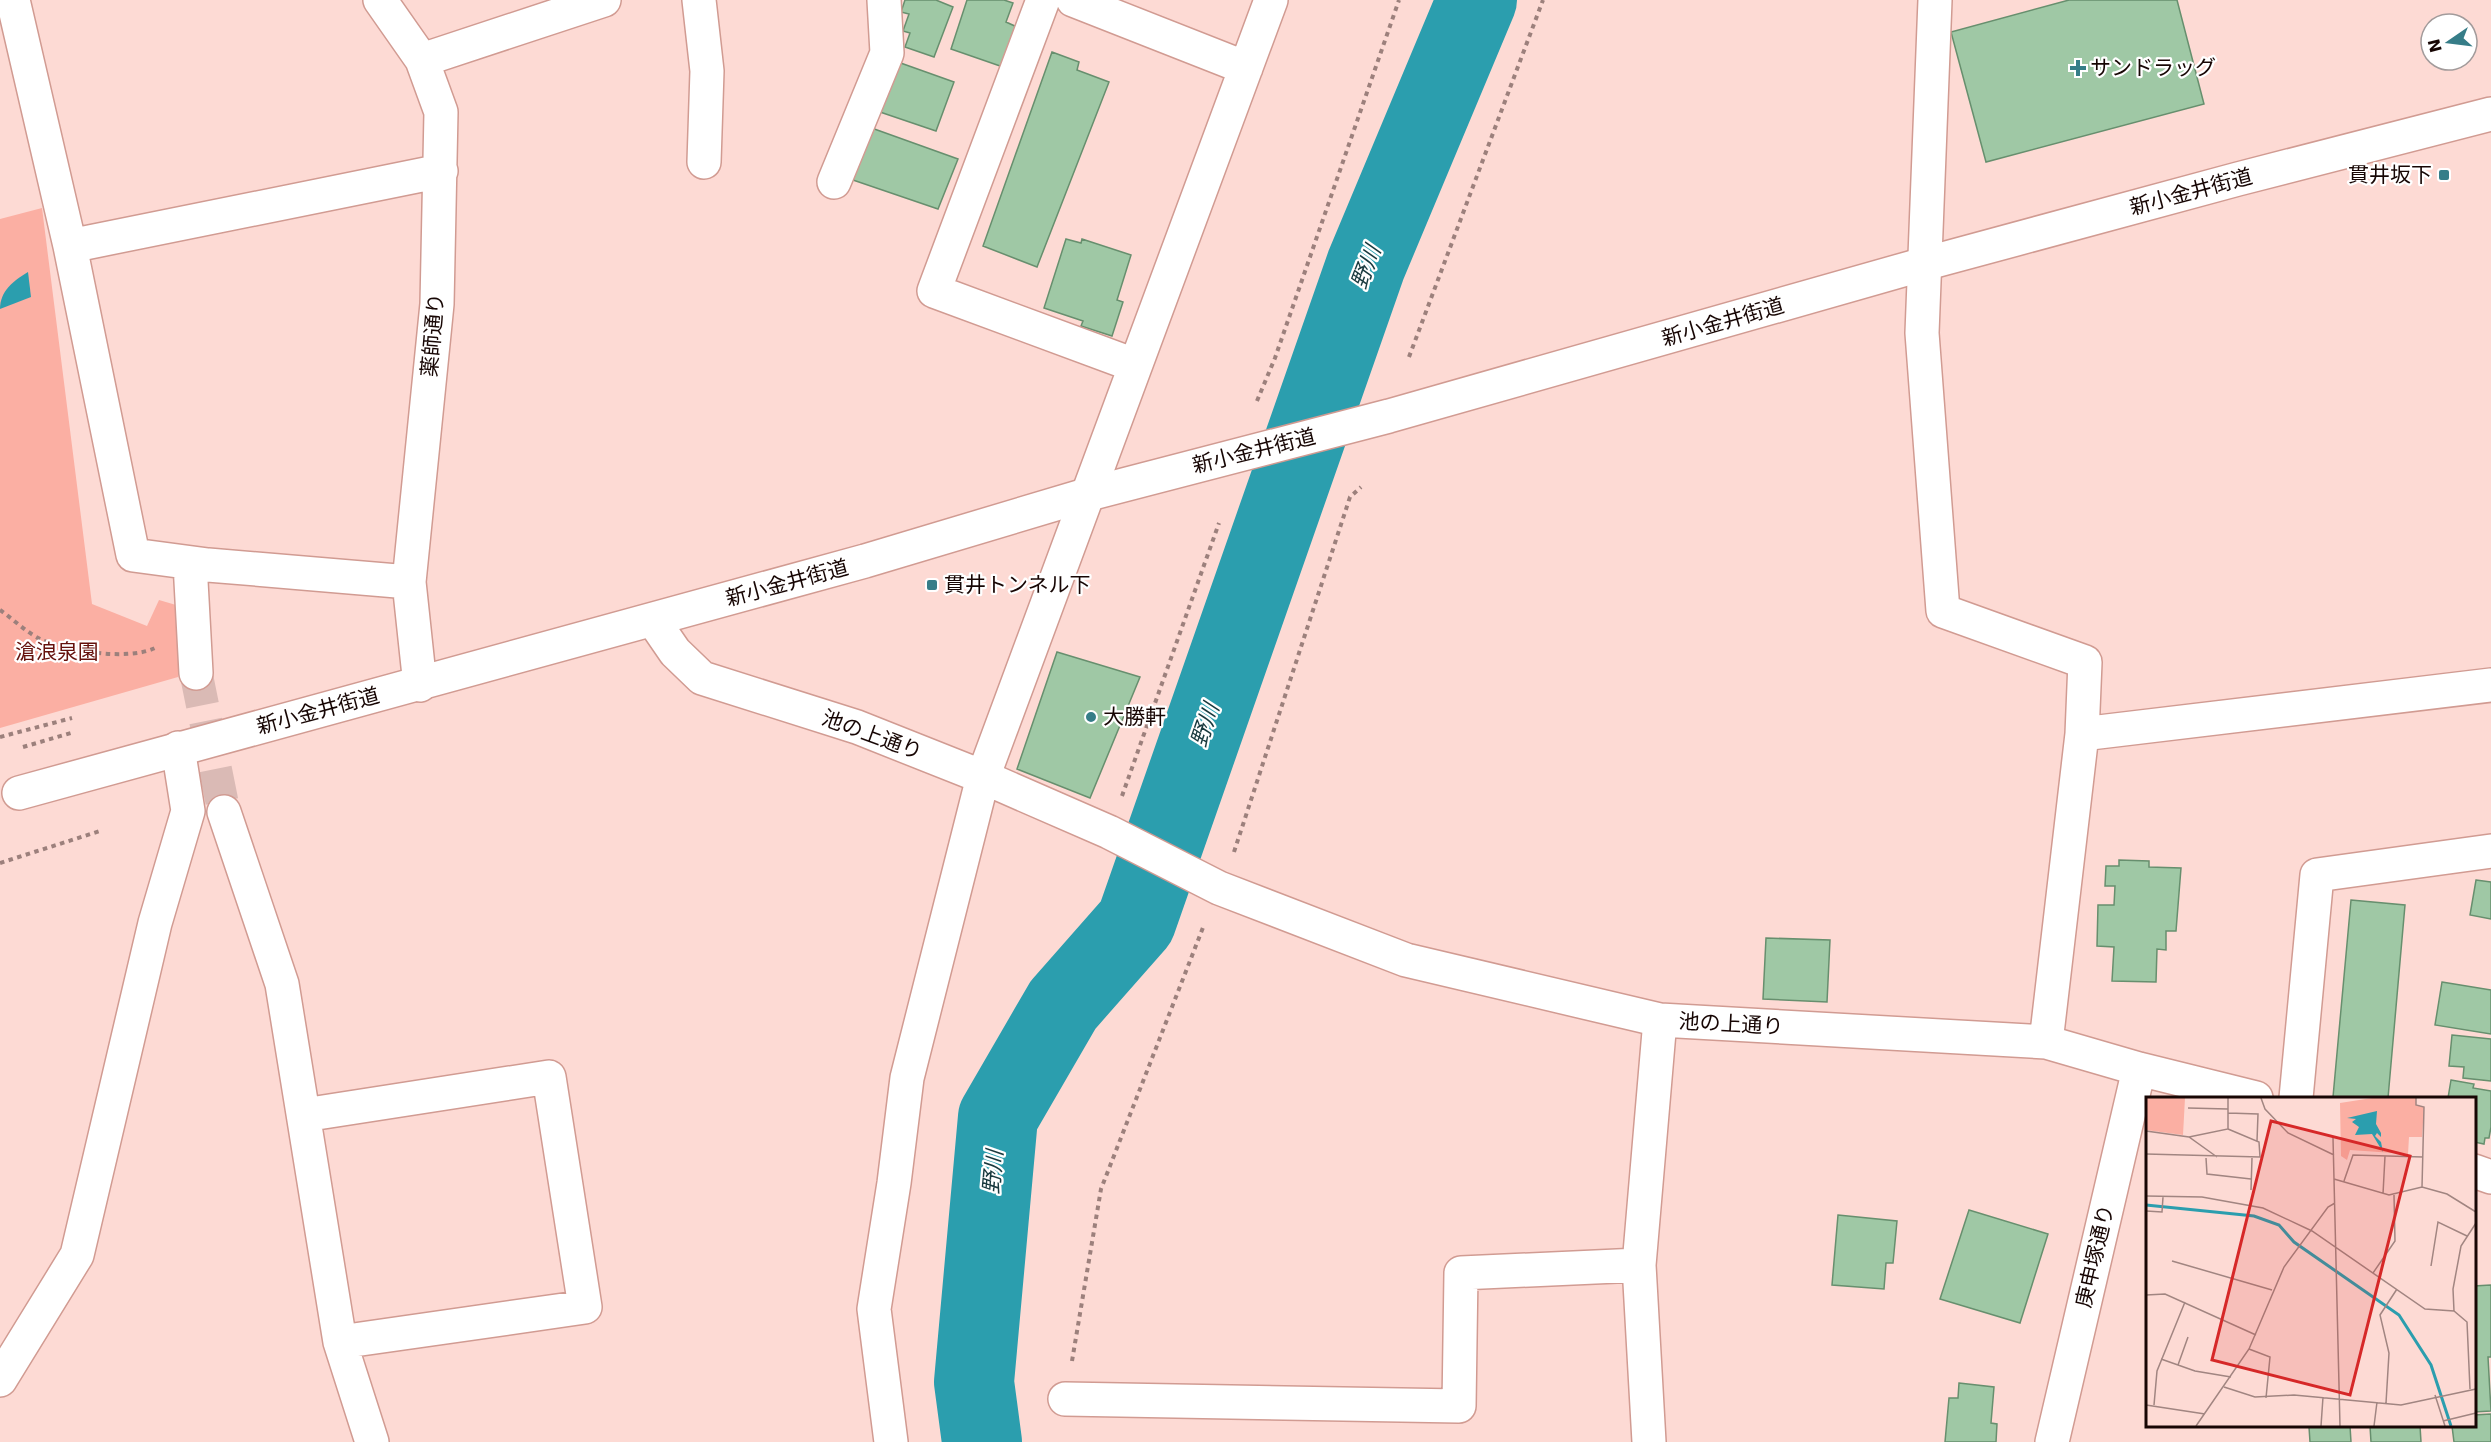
<svg xmlns="http://www.w3.org/2000/svg" width="2491" height="1442" viewBox="0 0 2491 1442" font-family="'DejaVu Sans','Noto Sans JP',sans-serif">
<style>
.green{fill:#fbafa3}
.water{fill:#2b9eae}
.lines{fill:none;stroke-linecap:round;stroke-linejoin:round}
.river{stroke:#2b9eae;stroke-width:80}
.building{fill:#9fc8a5;stroke:#678f6e;stroke-width:1.5}
.minor-tunnel{stroke:#dabab5;stroke-width:33;stroke-dasharray:33 16;stroke-linecap:butt}
.minor-casing{stroke:#d19b92;stroke-width:36}
.major-casing{stroke:#d19b92;stroke-width:36}
.path{stroke:#9c807c;stroke-width:4;stroke-dasharray:4.5 4.5;stroke-linecap:butt}
.minor{stroke:#fff;stroke-width:33}
.major{stroke:#fff;stroke-width:33}
.poi-dot{fill:#367d88;stroke:#fff;stroke-width:2}
.labels{text-anchor:middle;dominant-baseline:central;stroke-width:4.5;stroke-linejoin:round;paint-order:stroke}
.poi-label{font-size:21px;fill:#170604;stroke:#fff;text-anchor:start}
.street-label{font-size:21px;fill:#170604;stroke:#fff}
.park-label{font-size:21px;fill:#65110c;stroke:#fff}
.water-label{font-size:22px;font-style:italic;fill:#18393e;stroke:#fff}
.inset-river{fill:none;stroke:#2b9eae;stroke-width:3}
.inset-road{fill:none;stroke:#a18581;stroke-width:1.5}
.view{fill:#d62828;fill-opacity:0.15;stroke:#d62828;stroke-width:3}
.inset-edge{fill:none;stroke:#170604;stroke-width:3}
</style>
<rect width="100%" height="100%" fill="#fddad4"/>
<path class="green" d="M 42,208 L 92,604 L 147,626 L 159,600 L 193,610 L 178,677 L 0,728 L 0,219 Z"/>
<path class="water" d="M 28,272 L 31,297 L 0,309 C 0,291 13,281 28,272 Z"/>
<g class="lines">
<path class="river" d="M 982,1442 L 974,1382 L 998,1117 L 1063,1005 L 1136,922 L 1366,265 L 1477,0"/>
</g>
<path class="building" d="M 905,0 L 936,0 L 953,7 L 934,57 L 905,47 L 910,33 L 903,31 L 909,14 L 901,12 Z
M 967,0 L 1004,0 L 1013,3 L 1006,22 L 1017,27 L 1003,67 L 951,49 Z
M 2069,0 L 2177,0 L 2204,104 L 1986,162 L 1951,32 Z
M 1052,52 L 1079,62 L 1077,70 L 1109,82 L 1037,267 L 983,246 Z
M 895,61 L 954,82 L 936,131 L 877,111 Z
M 866,126 L 958,159 L 938,209 L 850,179 Z
M 1066,239 L 1081,243 L 1082,239 L 1131,255 L 1117,300 L 1123,302 L 1112,336 L 1081,326 L 1083,321 L 1044,308 Z
M 1057,652 L 1140,677 L 1090,798 L 1017,769 Z
M 2119,860 L 2149,861 L 2149,867 L 2181,868 L 2176,931 L 2166,931 L 2166,950 L 2157,949 L 2156,982 L 2112,981 L 2114,947 L 2097,946 L 2098,905 L 2114,905 L 2115,886 L 2105,886 L 2106,866 L 2119,866 Z
M 2476,880 L 2491,882 L 2491,919 L 2470,915 Z
M 2351,900 L 2405,905 L 2388,1098 L 2333,1097 Z
M 1766,938 L 1830,940 L 1827,1002 L 1763,999 Z
M 2442,982 L 2491,990 L 2491,1034 L 2435,1025 Z
M 2452,1035 L 2491,1039 L 2491,1081 L 2463,1078 L 2464,1067 L 2449,1066 Z
M 2451,1080 L 2474,1084 L 2473,1088 L 2491,1091 L 2491,1127 L 2489,1138 L 2485,1138 L 2484,1144 L 2474,1142 L 2474,1098 L 2448,1098 Z
M 1969,1210 L 2048,1234 L 2020,1323 L 1940,1299 Z
M 1838,1215 L 1897,1221 L 1893,1263 L 1886,1263 L 1884,1289 L 1832,1285 Z
M 2491,1285 L 2491,1357 L 2488,1357 L 2491,1411 L 2474,1412 L 2474,1286 Z
M 1959,1383 L 1994,1387 L 1991,1423 L 1997,1424 L 1996,1442 L 1945,1442 L 1949,1398 L 1958,1398 Z
M 2491,1414 L 2491,1442 L 2454,1442 L 2452,1426 L 2474,1426 L 2474,1415 Z
M 2350,1426 L 2351,1442 L 2310,1442 L 2309,1427 Z
M 2370,1426 L 2420,1426 L 2421,1442 L 2371,1442 Z"/>
<g class="lines">
<path class="minor-tunnel" d="M 196,673 L 224,812"/>
<g class="minor-casing">
<path id="minor" d="M 13,0 L 70,246 L 133,555 L 208,565 L 409,582
M 380,0 L 422,60 L 441,112 L 437,304 L 409,582 L 420,685
M 699,0 L 707,71 L 704,162
M 1043,0 L 934,291 L 1134,365
M 1073,0 L 1246,68
M 1935,0 L 1922,333 L 1943,611 L 2085,662 L 2082,734 L 2046,1042
M 422,60 L 604,0
M 834,182 L 887,53 L 884,0
M 70,246 L 441,171
M 190,563 L 196,673
M 653,620 L 675,652 L 702,678 L 857,727 L 983,777 L 1109,832 L 1219,888 L 1406,960 L 1660,1020 L 2046,1042 L 2139,1069 L 2256,1098
M 2082,734 L 2491,685
M 224,812 L 282,984 L 340,1342 L 372,1442
M 2296,1098 L 2317,875 L 2491,851
M 304,1115 L 549,1077 L 585,1307 L 340,1342
M 2474,1171 L 2491,1177
M 0,1380 L 77,1255 L 155,923 L 188,811 L 178,748
M 1065,1399 L 1459,1406 L 1461,1273 L 1639,1265
M 891,1442 L 874,1309 L 894,1183 L 907,1078 L 983,777 L 1271,0
M 1649,1442 L 1639,1265 L 1660,1020
M 2052,1442 L 2139,1069"/>
</g>
<g class="major-casing">
<path id="major" d="M 19,793 L 865,561 L 1089,494 L 1389,416 L 1924,264 L 2238,179 L 2491,114"/>
</g>
<path class="path" d="M 1409,357 L 1543,0
M 1257,401 L 1275,358 L 1399,0
M 0,610 C 13,619 27,633 42,640 C 70,651 127,661 155,648
M 0,737 L 72,718
M 23,747 L 71,733
M 1122,796 L 1219,523
M 1234,852 L 1350,497 L 1361,487
M 0,863 L 100,831
M 1072,1361 L 1101,1189 L 1204,925"/>
<use href="#minor" class="minor"/>
<use href="#major" class="major"/>
</g>
<g class="poi-dot">
<path d="M2075 59h6v6h6v6h-6v6h-6v-6h-6v-6h6z"/>
<rect x="2438" y="169" width="12" height="12" rx="3"/>
<rect x="926" y="579" width="12" height="12" rx="3"/>
<circle cx="1091" cy="717" r="6"/>
</g>
<g class="labels">
<g class="poi-label">
<text x="2090" y="68">サンドラッグ</text>
<text x="2432" y="175" text-anchor="end">貫井坂下</text>
<text x="944" y="585">貫井トンネル下</text>
<text x="1103" y="717">大勝軒</text>
</g>
<g class="street-label">
<text transform="translate(2191 192) rotate(-15)">新小金井街道</text>
<text transform="translate(1723 322) rotate(-16)">新小金井街道</text>
<text transform="translate(433 335) rotate(-85)">薬師通り</text>
<text transform="translate(1254 451) rotate(-14)">新小金井街道</text>
<text transform="translate(787 583) rotate(-15)">新小金井街道</text>
<text transform="translate(318 711) rotate(-15)">新小金井街道</text>
<text transform="translate(872 735) rotate(20)">池の上通り</text>
<text transform="translate(1731 1024) rotate(3)">池の上通り</text>
<text transform="translate(2095 1256) rotate(-77)">庚申塚通り</text>
</g>
<g class="park-label">
<text x="57" y="652">滄浪泉園</text>
</g>
<g class="water-label">
<text transform="translate(1366 267) rotate(-69)">野川</text>
<text transform="translate(1205 725) rotate(-71)">野川</text>
<text transform="translate(993 1172) rotate(-85)">野川</text>
</g>
</g>
<g transform="translate(2146 1097)">
<rect width="330" height="330" fill="#fddad4"/>
<path d="M 0,1 L 39,1 L 37,38 L 0,33 ZM 226,1 L 270,1 L 270,8 L 278,10 L 276,40 L 263,40 L 262,57 L 204,53 L 201,63 L 195,59 L 194,6 Z" fill="#fbafa3"/>
<path d="M 231,14 L 230,27 L 235,36 L 235,40 L 231,36 L 229,39 L 235,45 L 237,55 L 226,37 L 209,38 L 213,30 L 206,25 L 210,22 L 201,21 Z" fill="#2b9eae"/>
<path class="inset-river" d="M 0,108 L 108,119 L 133,128 L 148,145 L 253,218 L 285,268 L 305,329"/>
<path class="inset-road" d="M 115,1 L 119,12 L 142,36 L 188,58M 270,1 L 270,8 L 278,10 L 276,90M 42,11 L 82,12M 82,16 L 112,17 L 111,44M 0,34 L 43,40 L 71,60M 43,40 L 82,32 L 82,1M 187,41 L 194,329M 0,57 L 114,60 L 113,45 L 82,32M 60,61 L 61,77 L 105,82M 188,82 L 243,98 L 276,90 L 301,97 L 330,115M 198,84 L 207,58 L 277,60M 105,93 L 106,61M 237,97 L 239,59M 0,99 L 56,100 L 117,111 L 166,134 L 279,212 L 308,214 L 321,225 L 324,292M 0,114 L 16,115 L 17,100M 26,164 L 126,193M 285,169 L 292,125 L 321,139M 227,176 L 249,144 L 248,98M 0,198 L 19,197 L 110,238M 308,214 L 307,192 L 315,149 L 330,126M 103,252 L 124,260 L 120,301M 15,262 L 49,274 L 85,280M 32,268 L 42,240M 78,290 L 109,300 L 148,298 L 255,308 L 330,292M 289,298 L 299,329M 240,306 L 243,256 L 234,218 L 251,192M 0,308 L 59,317M 8,308 L 11,274 L 39,205M 297,324 L 330,316M 50,329 L 103,252 L 138,170 L 182,110 L 189,106M 175,329 L 177,300M 228,329 L 231,305"/>
<path class="view" d="M 125,24 L 264,59 L 204,298 L 66,263 Z"/>
<rect width="330" height="330" class="inset-edge"/>
</g>
<g transform="translate(2449 42) rotate(256)"><circle r="28" fill="#ffffff" stroke="#a29b9b" stroke-width="1.5"/>
<path d="M0-4.5L10 22L0 15L-10 22Z" fill="#367d88"/>
<text y="-9" font-size="16" font-weight="bold" text-anchor="middle" fill="#170604">N</text>
</g>
</svg>
